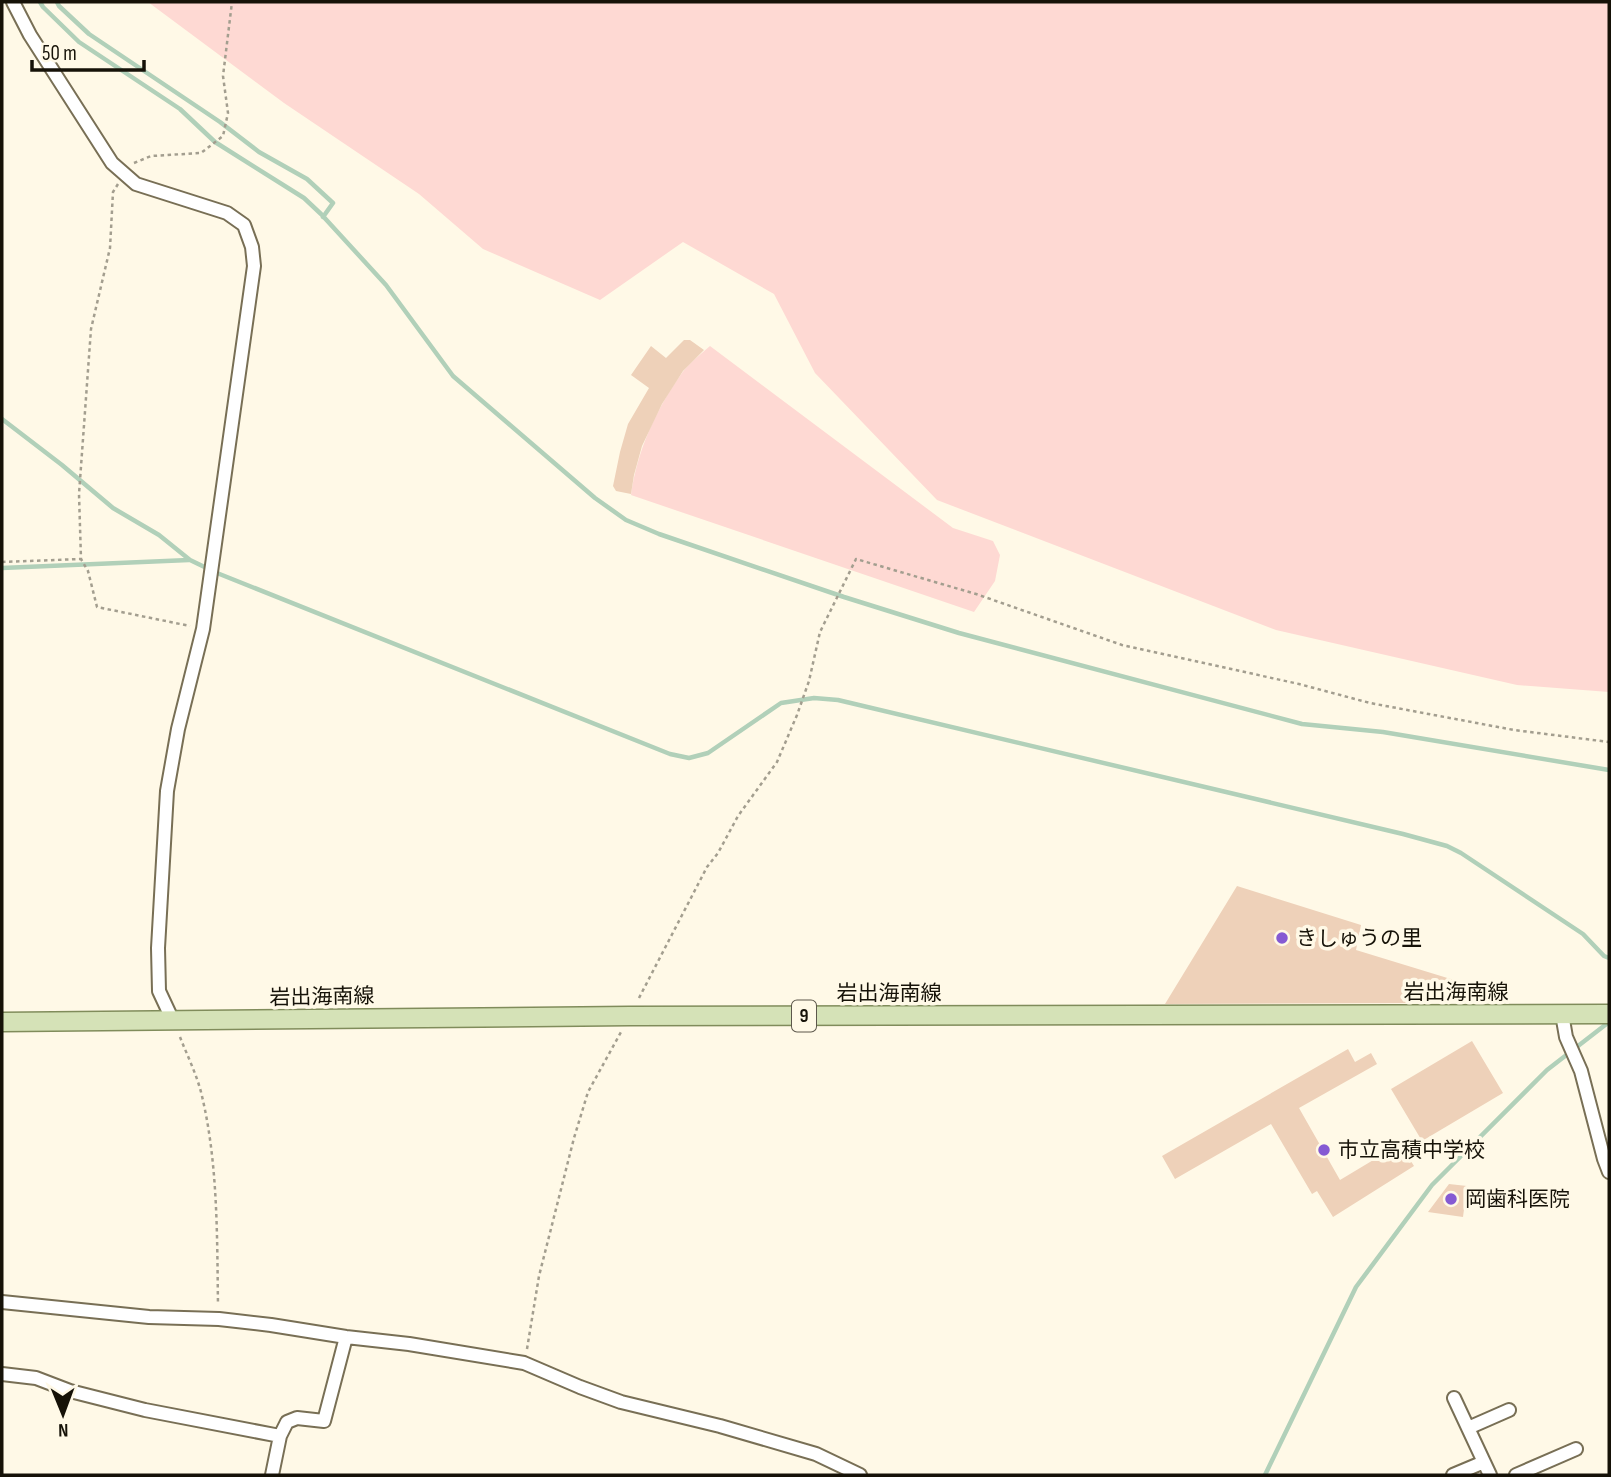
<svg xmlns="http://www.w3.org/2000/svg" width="1611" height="1477" viewBox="0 0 1611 1477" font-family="'Sofia Sans Condensed','Noto Sans JP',sans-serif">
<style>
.green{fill:#fed9d3}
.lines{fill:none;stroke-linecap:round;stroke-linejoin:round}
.stream{stroke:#b1d0b9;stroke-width:4.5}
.building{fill:#eed1b9}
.street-casing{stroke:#786f55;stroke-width:16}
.primary-casing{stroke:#808c5b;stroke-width:21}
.path{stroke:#a39e8f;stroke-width:2.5;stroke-dasharray:3.5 3.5;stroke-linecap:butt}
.street{stroke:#fff;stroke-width:12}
.primary{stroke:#d5e2b7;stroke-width:18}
.poi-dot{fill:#855ad3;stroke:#fff9e7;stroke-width:2.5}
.labels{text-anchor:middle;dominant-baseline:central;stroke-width:7;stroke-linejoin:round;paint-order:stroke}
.shield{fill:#fff9e7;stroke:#5c574b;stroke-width:2}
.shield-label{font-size:19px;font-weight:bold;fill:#161208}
.poi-label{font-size:21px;fill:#161208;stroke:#fff9e7;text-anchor:start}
.street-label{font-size:21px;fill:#161208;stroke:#fff9e7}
</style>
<rect width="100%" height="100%" fill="#fff9e7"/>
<path class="green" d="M 148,2 L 1609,2 L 1609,692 L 1517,685 L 1276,630 L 937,500 L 815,373 L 774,294 L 683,242 L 600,300 L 483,249 L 419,194 L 284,103 Z
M 710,346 L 953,528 L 993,541 L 1000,555 L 995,581 L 974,612 L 631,495 C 637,451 656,409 682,373 C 689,363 701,354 710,346 Z"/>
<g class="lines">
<path class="stream" d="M 40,2 L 43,7 L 79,42 L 180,109 L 215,142 L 304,198 L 321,214 L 386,285 L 453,376 L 595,498 L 626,520 L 659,534 L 844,597 L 959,633 L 1302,724 L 1383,732 L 1609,770
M 57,2 L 59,6 L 89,34 L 220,122 L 259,152 L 307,179 L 333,203 L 323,217
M 2,419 L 62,465 L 113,508 L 159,535 L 190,560 L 217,573 L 670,754 L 689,758 L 708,753 L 781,703 L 814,698 L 838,700 L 1403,834 L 1447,846 L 1461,853 L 1583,934 L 1604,956 L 1609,958
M 2,568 L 189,560
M 1265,1475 L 1356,1287 L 1432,1185 L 1547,1070 L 1609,1022"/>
</g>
<path class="building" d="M 684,340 L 690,340 L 704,350 L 683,371 L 662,404 L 642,446 L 634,475 L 631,494 L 616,491 L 613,486 L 620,452 L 628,424 L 649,388 L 631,375 L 651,346 L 666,358 Z
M 1237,886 L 1361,925 L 1356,950 L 1454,980 L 1417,1003 L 1165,1004 Z
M 1472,1041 L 1503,1093 L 1422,1141 L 1391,1089 Z
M 1348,1049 L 1355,1062 L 1371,1053 L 1377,1064 L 1299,1108 L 1340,1180 L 1400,1144 L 1414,1166 L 1333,1217 L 1317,1191 L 1312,1194 L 1271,1124 L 1175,1179 L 1162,1156 Z
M 1449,1184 L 1467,1186 L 1463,1217 L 1428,1212 Z"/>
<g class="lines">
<g class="street-casing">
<path id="street" d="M 13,2 L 30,35 L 112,163 L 136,184 L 227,213 L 244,225 L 252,247 L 254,266 L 203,629 L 178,729 L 167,791 L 158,948 L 159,991 L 173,1021
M 1562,1014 L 1566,1037 L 1581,1071 L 1604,1159 L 1609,1172
M 2,1302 L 149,1317 L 219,1319 L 271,1325 L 346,1337 L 409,1344 L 524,1363 L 580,1387 L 621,1402 L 720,1426 L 816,1454 L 860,1475
M 2,1374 L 36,1378 L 70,1391 L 145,1410 L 280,1436
M 1454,1398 L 1490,1475
M 1468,1428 L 1509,1410
M 272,1475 L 280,1436 L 287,1422 L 297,1418 L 324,1421 L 346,1337
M 1453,1475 L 1484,1462
M 1516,1475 L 1576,1449"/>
</g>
<g class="primary-casing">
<path id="primary" d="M 2,1022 L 630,1016 L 1609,1014"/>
</g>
<path class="path" d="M 134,163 L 151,156 L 201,153 L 223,136 L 228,113 L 223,76 L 232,2
M 118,184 L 113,192 L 110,248 L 91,329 L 79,494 L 81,559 L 88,571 L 97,607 L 190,626
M 2,562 L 81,559
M 639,998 L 707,867 L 718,853 L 738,816 L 777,762 L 797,715 L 809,681 L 820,632 L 856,559 L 976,594 L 1122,645 L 1299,684 L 1370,703 L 1514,730 L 1609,742
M 180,1037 C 187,1055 196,1073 201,1092 C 218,1161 217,1234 218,1305
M 527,1349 L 539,1276 L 574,1138 L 588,1092 L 621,1032"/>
<use href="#street" class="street"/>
<use href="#primary" class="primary"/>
</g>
<g class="poi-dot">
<circle cx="1282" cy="938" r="7"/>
<circle cx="1324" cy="1150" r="7"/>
<circle cx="1451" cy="1199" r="7"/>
</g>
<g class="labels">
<rect class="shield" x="792" y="1000.5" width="24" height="31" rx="5"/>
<g class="shield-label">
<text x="804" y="1016">9</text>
</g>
<g class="poi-label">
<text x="1296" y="938">きしゅうの里</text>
<text x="1338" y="1150">市立高積中学校</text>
<text x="1465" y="1199">岡歯科医院</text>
</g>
<g class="street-label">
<text x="1456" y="992">岩出海南線</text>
<text x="889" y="993">岩出海南線</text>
<text transform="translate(322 997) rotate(-1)">岩出海南線</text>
</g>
</g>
<rect width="1611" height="1477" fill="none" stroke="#161208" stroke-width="7"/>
<g transform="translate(63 1414) rotate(179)" stroke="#fff9e7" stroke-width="5" paint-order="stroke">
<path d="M0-5L12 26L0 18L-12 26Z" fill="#161208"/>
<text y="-10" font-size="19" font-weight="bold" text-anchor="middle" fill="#161208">N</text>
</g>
<path d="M32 60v10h112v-10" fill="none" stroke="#161208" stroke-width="3.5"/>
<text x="42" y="60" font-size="21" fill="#161208" stroke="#fff9e7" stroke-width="5" paint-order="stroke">50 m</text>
</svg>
